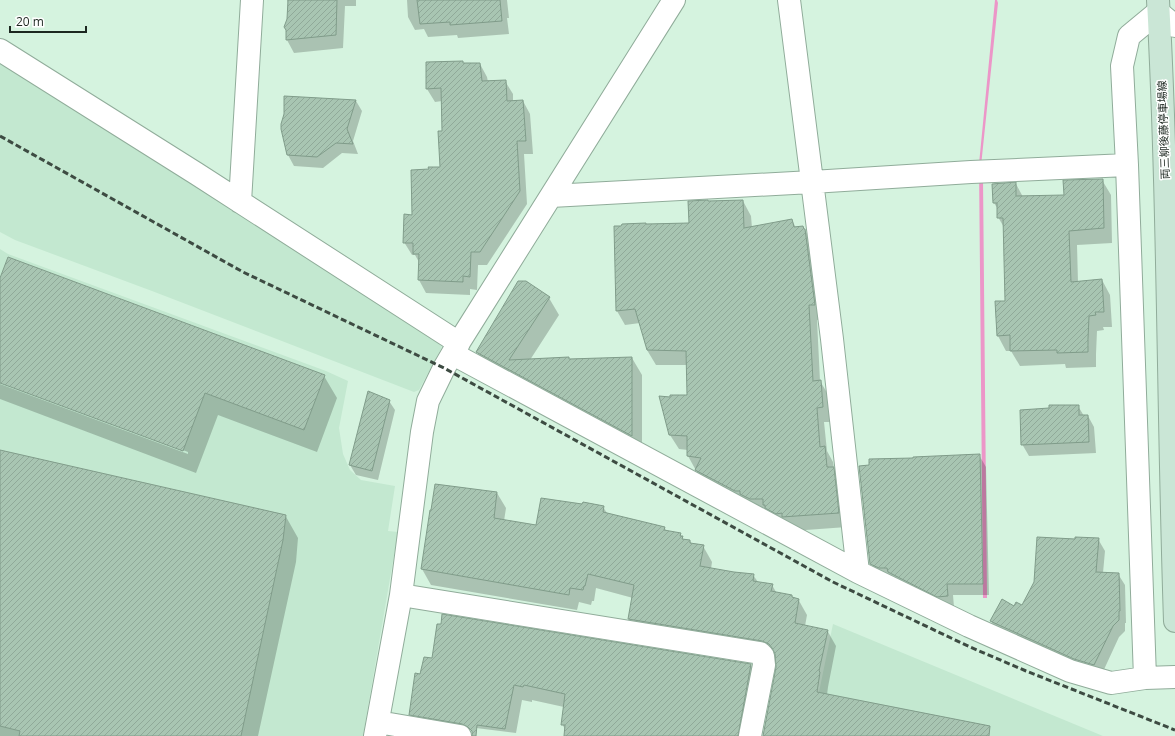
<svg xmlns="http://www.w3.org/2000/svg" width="1175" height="736" viewBox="0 0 1175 736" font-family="'Open Sans','Noto Sans JP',sans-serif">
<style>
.built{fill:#c3e8d0}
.water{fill:#ec96c8}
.shadow{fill:#0003}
.building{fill:url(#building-hatch);stroke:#809c8a}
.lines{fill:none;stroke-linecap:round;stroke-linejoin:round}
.street-casing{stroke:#90ac9a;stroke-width:24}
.secondary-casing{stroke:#90ac9a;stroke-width:24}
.street{stroke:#fff;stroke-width:22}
.secondary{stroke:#cae6d6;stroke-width:22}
.rail{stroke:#3d4b42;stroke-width:3;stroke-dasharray:6 3;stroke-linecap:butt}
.labels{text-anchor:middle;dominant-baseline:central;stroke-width:3;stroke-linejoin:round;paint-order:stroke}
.street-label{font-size:11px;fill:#1c2720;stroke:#fff}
</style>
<defs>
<pattern id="building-hatch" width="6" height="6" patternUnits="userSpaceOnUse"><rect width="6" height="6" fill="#a8c5b2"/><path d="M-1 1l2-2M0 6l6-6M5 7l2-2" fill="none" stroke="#90a999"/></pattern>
</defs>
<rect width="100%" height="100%" fill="#d5f3df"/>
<path class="built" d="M 0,59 L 432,336 L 442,347 L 419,390 L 414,392 L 152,291 L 15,240 L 0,232 Z
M 0,249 L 8,254 L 326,371 L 348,381 L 339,428 L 343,454 L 350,470 L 361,480 L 395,486 L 388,531 L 398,532 L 363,736 L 0,736 Z
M 833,624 L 1103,736 L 810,736 Z"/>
<path class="water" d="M 995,0 L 997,0 L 998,3 L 981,166 L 983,179 L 987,598 L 983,598 L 979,164 Z"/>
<path class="shadow" d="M 287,0 L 356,0 L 356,6 L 345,6 L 343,48 L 294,53 L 287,40 L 289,6 Z
M 407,0 L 507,0 L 509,18 L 507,18 L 509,34 L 458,38 L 457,35 L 428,37 L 424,29 L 415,30 L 408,17 Z
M 463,64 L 480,64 L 487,77 L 488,82 L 505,81 L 513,94 L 513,102 L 523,101 L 530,114 L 533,154 L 524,154 L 527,204 L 487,265 L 478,265 L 477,290 L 470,289 L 470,295 L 426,293 L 419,280 L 419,262 L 415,255 L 412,255 L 404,242 L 430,170 L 441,168 L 443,132 L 442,101 L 435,102 L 427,89 Z
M 356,101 L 362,111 L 353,141 L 358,154 L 342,153 L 323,168 L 294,166 L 288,155 Z
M 1102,180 L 1111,195 L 1112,243 L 1077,245 L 1078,282 L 1102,280 L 1110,295 L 1112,327 L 1103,327 L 1104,330 L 1097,331 L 1096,354 L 1096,367 L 1066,368 L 1065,364 L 1020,366 L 1011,351 L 1006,351 L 998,336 L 996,302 L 1006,302 L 1005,229 L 998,217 L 998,209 L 994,203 L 1016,184 L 1023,197 L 1065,196 Z
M 743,201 L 751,216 L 752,228 L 792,220 L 796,228 L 805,230 L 813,245 L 823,319 L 817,320 L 820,381 L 829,396 L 830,422 L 824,422 L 827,451 L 833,462 L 834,469 L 842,483 L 847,527 L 792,531 L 704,485 L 688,456 L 688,450 L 679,449 L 670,435 L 671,398 L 688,396 L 687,365 L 656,365 L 647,350 L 640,323 L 625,325 L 617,311 L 646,225 L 690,224 Z
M 0,281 L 324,376 L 337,398 L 317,452 L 218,415 L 196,473 L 0,399 L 0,384 L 188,454 L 188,452 L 0,381 Z
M 549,298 L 559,315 L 530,360 L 568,358 L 570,360 L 632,358 L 642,375 L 642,453 L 487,369 L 477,352 Z
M 389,401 L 395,410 L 378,480 L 356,475 L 350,465 Z
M 1078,406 L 1084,416 L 1088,416 L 1094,427 L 1096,453 L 1029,456 L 1022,444 Z
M 0,451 L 285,515 L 298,538 L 296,562 L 258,736 L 0,736 Z
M 979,455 L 986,467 L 989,595 L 953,595 L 954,607 L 878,575 L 871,563 Z
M 497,493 L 506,508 L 504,521 L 537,526 L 603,507 L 607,513 L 665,528 L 666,531 L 680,534 L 684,540 L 690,541 L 692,544 L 703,546 L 712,562 L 711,569 L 753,575 L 758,582 L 772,585 L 776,592 L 792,596 L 793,598 L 798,599 L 807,615 L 805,626 L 827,630 L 836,646 L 828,687 L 827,695 L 973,736 L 764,736 L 777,667 L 777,658 L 772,656 L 638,634 L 629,619 L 633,598 L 596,588 L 594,601 L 592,601 L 591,605 L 579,602 L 577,610 L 431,585 L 422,569 L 431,511 Z
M 1098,539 L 1105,551 L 1103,573 L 1118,574 L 1125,585 L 1126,623 L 1125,623 L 1125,631 L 1119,637 L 1101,676 L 998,633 L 991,621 L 1015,607 L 1023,607 L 1076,540 Z
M 751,665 L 760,681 L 749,736 L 569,736 L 562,724 L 564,707 L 532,700 L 532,702 L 522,700 L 516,733 L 420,721 L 411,706 L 416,674 Z"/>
<path class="building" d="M 288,0 L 337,0 L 336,35 L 286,40 L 286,30 L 284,27 L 287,19 Z
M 417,0 L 500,0 L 502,21 L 450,25 L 450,22 L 420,24 Z
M 463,61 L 463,63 L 480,63 L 482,81 L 506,80 L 507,101 L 523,100 L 526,141 L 517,141 L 520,191 L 480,252 L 471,252 L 470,277 L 463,276 L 463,282 L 418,280 L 419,254 L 413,254 L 413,243 L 403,243 L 404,214 L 412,215 L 411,170 L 429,169 L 428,167 L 440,167 L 438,131 L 442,131 L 441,88 L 426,89 L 426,62 Z
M 284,96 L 356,100 L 347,129 L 353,144 L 336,143 L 317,157 L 287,155 L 281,129 L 281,124 L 284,114 Z
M 1103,179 L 1104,228 L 1069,231 L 1071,282 L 1102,279 L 1104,312 L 1095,312 L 1096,315 L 1089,316 L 1088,339 L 1088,352 L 1057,353 L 1057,350 L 1010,351 L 1010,335 L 997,336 L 995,301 L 1005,301 L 1003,218 L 997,218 L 997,203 L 993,203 L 992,184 L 1016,182 L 1016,196 L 1064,195 L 1063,180 Z
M 708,200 L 708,201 L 743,200 L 744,228 L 792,219 L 794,227 L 803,226 L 804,229 L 805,229 L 815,305 L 809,305 L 813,381 L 821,380 L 823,407 L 817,408 L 820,447 L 825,446 L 827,467 L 834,467 L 839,513 L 782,517 L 782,513 L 776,514 L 765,508 L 765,505 L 763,505 L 763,499 L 750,499 L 740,494 L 740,491 L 735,491 L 695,470 L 701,458 L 687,456 L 687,436 L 669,435 L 659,396 L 670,397 L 670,395 L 687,395 L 686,351 L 647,350 L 635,309 L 616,311 L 614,226 L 621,226 L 622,224 L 646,223 L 646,224 L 689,223 L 688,201 Z
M 8,257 L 325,375 L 304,430 L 205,393 L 183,451 L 0,383 L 0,278 Z
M 518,281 L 526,281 L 550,297 L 509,360 L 569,357 L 569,359 L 632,357 L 632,436 L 476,352 Z
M 368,391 L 390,400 L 372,471 L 349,465 Z
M 1049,405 L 1079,405 L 1079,415 L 1088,415 L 1089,442 L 1021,445 L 1020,410 L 1049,408 Z
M 0,450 L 286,515 L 283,540 L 241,736 L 19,736 L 20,731 L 0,726 Z
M 980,454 L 983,584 L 947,584 L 948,596 L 937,597 L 888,572 L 887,568 L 879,568 L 870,564 L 859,466 L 869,465 L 869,459 L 913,458 L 913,457 Z
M 435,484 L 497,492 L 494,518 L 536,525 L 541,498 L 582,504 L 583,502 L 604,506 L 603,512 L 665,527 L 664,530 L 681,533 L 680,536 L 683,536 L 682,539 L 690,540 L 690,543 L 704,545 L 700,566 L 734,572 L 754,574 L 753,581 L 773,584 L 771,591 L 792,595 L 792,597 L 799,599 L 795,623 L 828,630 L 819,671 L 820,672 L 817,692 L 990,726 L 989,736 L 763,736 L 776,667 L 775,654 L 772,648 L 769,644 L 762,641 L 628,619 L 634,585 L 588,574 L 585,586 L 584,586 L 583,590 L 570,588 L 569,595 L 421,569 L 430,510 L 431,510 Z
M 1037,537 L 1075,539 L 1075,537 L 1099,538 L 1096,572 L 1119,573 L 1120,611 L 1119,611 L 1119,620 L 1113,626 L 1094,665 L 1074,659 L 990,621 L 1002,599 L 1014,606 L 1016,602 L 1022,605 L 1034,582 Z
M 442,614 L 751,664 L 738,736 L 564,736 L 565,725 L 561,725 L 565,694 L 524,685 L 523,687 L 514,685 L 505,729 L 477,725 L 476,736 L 472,736 L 472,731 L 468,727 L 462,724 L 409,715 L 415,673 L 420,674 L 424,657 L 432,658 L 437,624 L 441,624 Z"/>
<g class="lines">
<g class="street-casing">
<path id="street" d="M 1175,26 L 1158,12 L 1129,36 L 1122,66 L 1127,165 L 1145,678 L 1175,677
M 0,50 L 197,174 L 459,343
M 551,196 L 812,182 L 971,172 L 1127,165
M 240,202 L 252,0
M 453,354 L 858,572 L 832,339 L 789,0
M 858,572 L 969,626 L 1070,671 L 1111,683 L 1145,678
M 401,595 L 760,653 L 763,656 L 764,665 L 750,736
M 378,722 L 460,736
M 375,736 L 401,595 L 422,432 L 428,401 L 444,368 L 458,344 L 674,0"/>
</g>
<g class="secondary-casing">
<path id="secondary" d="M 1158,0 C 1169,207 1168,414 1175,621"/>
</g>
<use href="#street" class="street"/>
<use href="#secondary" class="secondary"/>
<path class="rail" d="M 0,136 L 243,272 L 444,368 L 833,582 L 970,647 L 1026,671 L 1175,730"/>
</g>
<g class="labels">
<g class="street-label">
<text transform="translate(1163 130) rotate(-92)">両三柳後藤停車場線</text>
</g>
</g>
<path d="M10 26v6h76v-6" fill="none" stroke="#1c2720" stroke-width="2"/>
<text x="16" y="26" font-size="12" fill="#1c2720" stroke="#ffffff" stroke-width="3" paint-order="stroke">20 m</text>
</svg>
